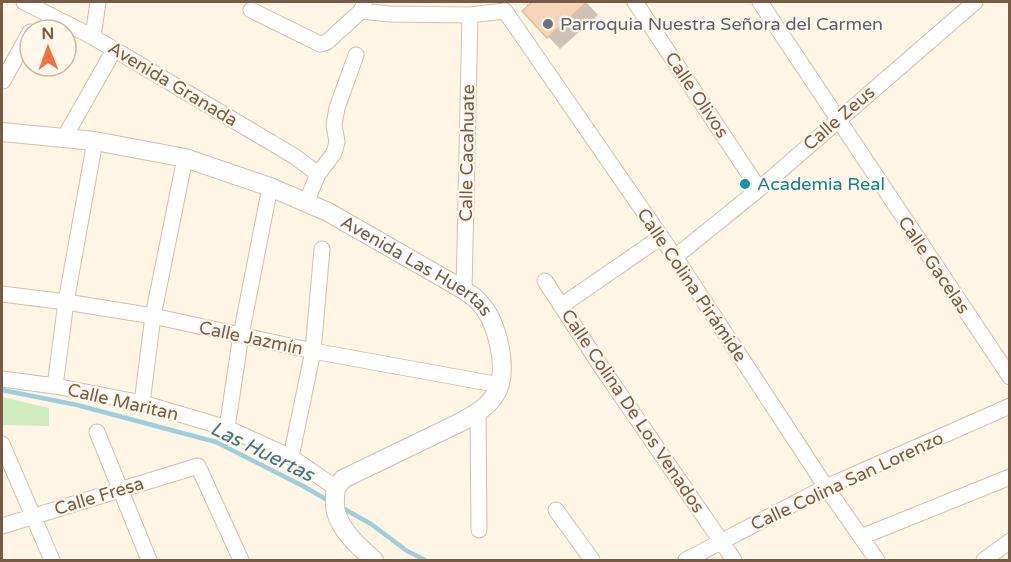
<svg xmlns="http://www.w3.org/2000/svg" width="1011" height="562" viewBox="0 0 1011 562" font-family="'Varela Round',sans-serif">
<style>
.green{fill:#d0ecc1}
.shadow{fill:#0003}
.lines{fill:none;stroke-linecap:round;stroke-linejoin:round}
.stream{stroke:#9ccedb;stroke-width:4.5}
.building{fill:#f5d4ba;stroke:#e9bc99;stroke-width:1.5}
.minor-casing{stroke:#d2bfac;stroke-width:17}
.tertiary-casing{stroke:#d2bfac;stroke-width:20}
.minor{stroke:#fff;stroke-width:15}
.tertiary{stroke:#fff;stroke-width:18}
.worship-dot{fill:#6b7280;stroke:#fff8eb;stroke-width:2}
.culture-dot{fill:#0f9aa8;stroke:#fff8eb;stroke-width:2}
.labels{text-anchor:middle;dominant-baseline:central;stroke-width:4.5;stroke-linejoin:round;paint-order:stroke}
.worship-label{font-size:18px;fill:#5b616d;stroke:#fff8eb;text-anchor:start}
.street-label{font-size:18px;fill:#785b47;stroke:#fff8eb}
.culture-label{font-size:18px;fill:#0d838f;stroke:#fff8eb;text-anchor:start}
.water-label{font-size:20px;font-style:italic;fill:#3d7686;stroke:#fff8eb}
</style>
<rect width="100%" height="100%" fill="#fef5e4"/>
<path class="green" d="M 2,397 L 49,408 L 49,426 L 2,425 Z"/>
<path class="shadow" d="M 535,2 L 586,2 L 598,15 L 560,49 L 524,11 Z"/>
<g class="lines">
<path class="stream" d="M 2,390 L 77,405 L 216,442 L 303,486 L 329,501
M 339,506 L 371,524 L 407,551 L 425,560"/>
</g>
<path class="building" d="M 532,2 L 587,2 L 547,38 L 522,11 Z"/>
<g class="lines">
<g class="minor-casing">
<path id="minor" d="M 24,2 L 93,37 L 294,156 L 318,174
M 635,2 L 759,189
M 760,2 L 1010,377
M 251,10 L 320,44 L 327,42 L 361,11 L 364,4
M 361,11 L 390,14 L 470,15 L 505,11
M 505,11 L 675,257 L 826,487 L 877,560
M 93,37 L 98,2
M 2,81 L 3,81 L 30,32
M 64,138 L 114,50
M 306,203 L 318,174 L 334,153 L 337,142 L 334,125 L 337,108 L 356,55
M 675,257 L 759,189 L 975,2
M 545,281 L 602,368 L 734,560
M 464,290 L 470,15
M 2,294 L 66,302 L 153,316 L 313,351 L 500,385
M 561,306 L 661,237
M 2,379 L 55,386 L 142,403 L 227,428 L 291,457 L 336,488
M 55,386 L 66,302 L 95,141
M 142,403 L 153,316 L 185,158
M 478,412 L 479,530
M 227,428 L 241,335 L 270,187
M 97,432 L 149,560
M 2,444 L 52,560
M 291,457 L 313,351 L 322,249
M 556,510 L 592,560
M 2,526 L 198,466 L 241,560
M 861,537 L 1010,477
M 686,560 L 826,487 L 1010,406
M 984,560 L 1010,541"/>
</g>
<g class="tertiary-casing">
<g id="tertiary">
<path id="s1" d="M 2,132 L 95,141 L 185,158 L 270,187 L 328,212 L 464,290 C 469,294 475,297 479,302 C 496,319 506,360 500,384 C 495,403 476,414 461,422 L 343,479 L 336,488 C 335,495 334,505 336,512 C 341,531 360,548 374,560"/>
</g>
</g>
<use href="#minor" class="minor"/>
<use href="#tertiary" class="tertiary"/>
</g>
<circle class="worship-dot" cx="548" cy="24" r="6"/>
<circle class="culture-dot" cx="745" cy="184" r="6"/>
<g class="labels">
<g class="worship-label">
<text x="560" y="24">Parroquia Nuestra Señora del Carmen</text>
</g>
<g class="street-label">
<text transform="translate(173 84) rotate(31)">Avenida Granada</text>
<text transform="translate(697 95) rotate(56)">Calle Olivos</text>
<text transform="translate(839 118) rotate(-41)">Calle Zeus</text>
<text transform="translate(467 153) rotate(-89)">Calle Cacahuate</text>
<text transform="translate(934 265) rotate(56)">Calle Gacelas</text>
<text stroke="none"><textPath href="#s1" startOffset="442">Avenida Las Huertas</textPath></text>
<text transform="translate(692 285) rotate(56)">Calle Colina Pirámide</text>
<text transform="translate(251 338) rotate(12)">Calle Jazmín</text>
<text transform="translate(123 402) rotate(13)">Calle Maritan</text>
<text transform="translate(633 411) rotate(56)">Calle Colina De Los Venados</text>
<text transform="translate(847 481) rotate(-25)">Calle Colina San Lorenzo</text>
<text transform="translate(99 496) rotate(-17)">Calle Fresa</text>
</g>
<g class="culture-label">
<text x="757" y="184">Academia Real</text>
</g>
<g class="water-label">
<text transform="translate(262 452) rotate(26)">Las Huertas</text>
</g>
</g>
<rect width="1011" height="562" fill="none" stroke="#785b47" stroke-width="6"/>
<g transform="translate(48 48) rotate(359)"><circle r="28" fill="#fff8eb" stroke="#c9b9a9" stroke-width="1.5"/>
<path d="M0-4.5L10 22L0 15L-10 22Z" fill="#f07141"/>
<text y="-9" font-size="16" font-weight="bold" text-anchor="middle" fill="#785b47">N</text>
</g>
</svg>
